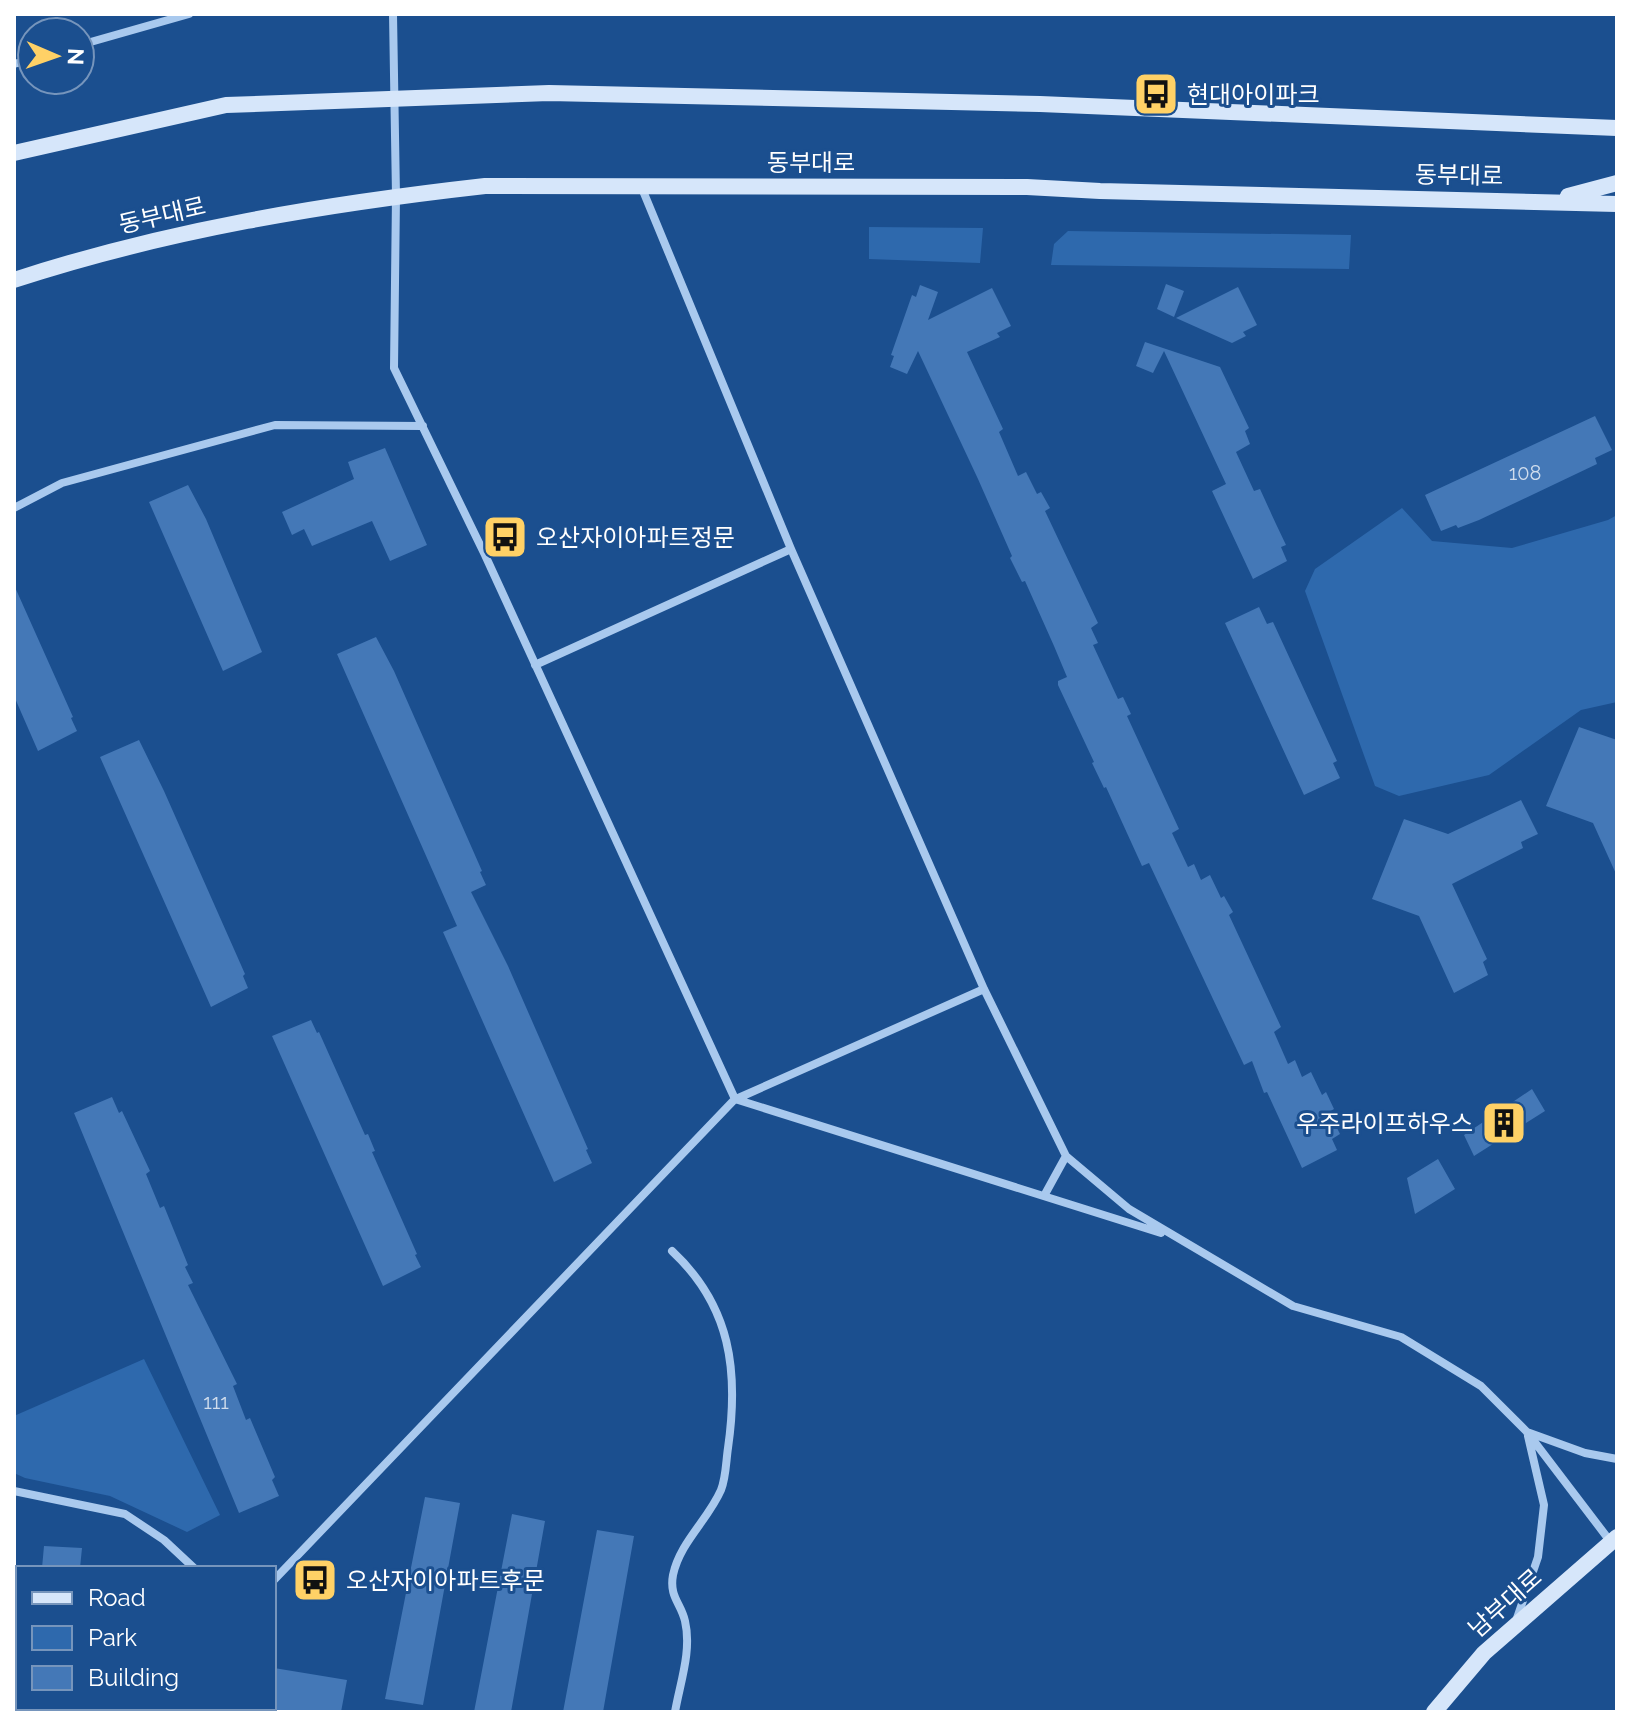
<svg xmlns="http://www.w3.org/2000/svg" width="1631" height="1726" viewBox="0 0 1631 1726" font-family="Raleway,'Noto Sans KR',sans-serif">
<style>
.green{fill:#2e69ad}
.building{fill:#4478b7}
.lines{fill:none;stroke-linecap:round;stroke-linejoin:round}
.street{stroke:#a9c9ee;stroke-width:8}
.secondary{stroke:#d6e6fa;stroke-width:16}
.labels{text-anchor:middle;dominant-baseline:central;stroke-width:6;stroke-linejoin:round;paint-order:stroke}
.number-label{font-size:20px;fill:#d0dded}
.poi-label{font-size:24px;fill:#fff;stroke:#1b4f8f;text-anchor:start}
.street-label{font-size:24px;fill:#fff;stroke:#1b4f8f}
</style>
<rect width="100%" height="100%" fill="#1b4f8f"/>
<path class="green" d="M 869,227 L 983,228 L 980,263 L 869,259 Z
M 1068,231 L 1351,235 L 1349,269 L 1051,265 L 1054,244 Z
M 1402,508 L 1432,541 L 1512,548 L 1608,520 L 1617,515 L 1617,702 L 1581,710 L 1489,775 L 1399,796 L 1375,786 L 1305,591 L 1315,569 Z
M 144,1359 L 220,1515 L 187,1532 L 110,1496 L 25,1478 L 14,1473 L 14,1416 Z
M 14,1650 L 18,1653 L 18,1708 L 98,1708 L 104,1712 L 14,1712 Z"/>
<path class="building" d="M 1166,284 L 1184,291 L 1174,317 L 1157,309 Z
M 920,285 L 938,292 L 928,320 L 992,288 L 1011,326 L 997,333 L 1000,337 L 967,352 L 1003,429 L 999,432 L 1018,476 L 1026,472 L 1037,494 L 1041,492 L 1050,508 L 1045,511 L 1098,623 L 1091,628 L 1098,643 L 1093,645 L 1118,699 L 1123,697 L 1131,714 L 1127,716 L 1179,829 L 1172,833 L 1188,867 L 1194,864 L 1201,880 L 1210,875 L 1221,898 L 1224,896 L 1233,912 L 1229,915 L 1281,1027 L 1274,1032 L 1288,1064 L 1295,1060 L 1302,1077 L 1311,1072 L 1322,1095 L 1326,1092 L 1334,1109 L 1329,1112 L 1340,1134 L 1332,1139 L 1337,1150 L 1302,1168 L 1267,1092 L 1264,1093 L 1252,1061 L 1244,1065 L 1149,863 L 1142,866 L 1106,787 L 1104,788 L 1092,763 L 1094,762 L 1058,685 L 1058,681 L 1067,677 L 1054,646 L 1025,581 L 1022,582 L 1010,558 L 1012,556 L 978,479 L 918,351 L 907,374 L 890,367 L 894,356 L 891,355 L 912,295 L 916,297 Z
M 1238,287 L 1257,325 L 1243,332 L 1246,336 L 1232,343 L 1176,318 Z
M 1145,342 L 1220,367 L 1249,428 L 1245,431 L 1250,444 L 1236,452 L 1254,491 L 1260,489 L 1276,524 L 1286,545 L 1281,547 L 1287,561 L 1253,579 L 1212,491 L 1226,484 L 1164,351 L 1153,373 L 1136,366 Z
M 1595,416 L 1612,450 L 1595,458 L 1597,464 L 1479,520 L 1458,528 L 1456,525 L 1441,531 L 1425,495 Z
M 385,448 L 427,545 L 390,561 L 372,521 L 312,546 L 304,529 L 292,535 L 282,512 L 354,479 L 348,462 Z
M 188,485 L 206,519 L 262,652 L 223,671 L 149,502 Z
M 14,585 L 73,717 L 71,718 L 77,731 L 38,751 L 14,696 Z
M 1259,607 L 1267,624 L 1273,622 L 1337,761 L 1333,763 L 1340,778 L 1304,795 L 1225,623 Z
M 376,637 L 394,671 L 482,871 L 480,872 L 486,885 L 471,892 L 508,966 L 588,1149 L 586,1150 L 592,1163 L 554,1182 L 443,932 L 457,926 L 337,654 Z
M 1579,727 L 1617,740 L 1617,876 L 1593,823 L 1546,806 Z
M 139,740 L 164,791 L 245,974 L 243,976 L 248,988 L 211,1007 L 100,757 Z
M 1521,800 L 1538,834 L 1521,842 L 1523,848 L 1452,884 L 1487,959 L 1483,962 L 1488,975 L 1454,993 L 1419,916 L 1372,899 L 1404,819 L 1448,834 Z
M 311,1020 L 317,1033 L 319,1032 L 365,1135 L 368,1134 L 375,1151 L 372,1152 L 417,1254 L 415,1255 L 421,1267 L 383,1286 L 272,1036 Z
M 1532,1089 L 1545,1111 L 1474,1156 L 1464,1135 Z
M 112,1097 L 119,1113 L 122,1111 L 150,1171 L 146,1174 L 160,1208 L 164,1206 L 188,1265 L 185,1267 L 193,1283 L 188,1285 L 237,1384 L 233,1386 L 246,1420 L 250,1418 L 275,1477 L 272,1480 L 279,1496 L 239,1513 L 74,1113 Z
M 1438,1159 L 1455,1189 L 1415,1214 L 1407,1178 Z
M 425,1497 L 460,1503 L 423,1705 L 385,1699 Z
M 512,1514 L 545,1521 L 511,1712 L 474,1712 Z
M 597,1530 L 634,1536 L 603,1712 L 563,1712 Z
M 44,1546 L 82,1548 L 80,1568 L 42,1568 Z
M 274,1668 L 347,1680 L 341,1712 L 274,1712 Z"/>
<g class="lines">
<path class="street" d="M 80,45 L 189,14
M 14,64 L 32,59
M 641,186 L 791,549 L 984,989 L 1066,1156 L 1129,1209 L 1293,1306 L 1401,1337 L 1481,1386 L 1527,1432 L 1610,1541
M 14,508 L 62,483 L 275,425 L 423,426
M 535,665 L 791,549
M 735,1099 L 1161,1233
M 736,1099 L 984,989
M 1044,1196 L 1066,1156
M 672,1251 C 731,1306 739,1371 728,1448 C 726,1461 726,1478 721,1490 C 708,1520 680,1542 673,1575 C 669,1597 681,1603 685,1621 C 692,1651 680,1683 675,1712
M 1527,1432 L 1585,1453 L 1617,1459
M 14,1491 L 125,1514 L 164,1540 L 194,1568
M 274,1580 L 735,1099 L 485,555 L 394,368 L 396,196 L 393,14
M 1516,1621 L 1538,1557 L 1544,1505 L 1528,1436
M 154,1712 L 157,1708"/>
<path class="secondary" d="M 14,153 L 226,105 L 549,93 L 1040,104 L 1617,128
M 1568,196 L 1617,183
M 14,280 C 167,230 325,204 485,186 L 1027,187 L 1100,191 L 1617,204
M 1434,1712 L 1484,1653 L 1617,1537"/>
</g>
<defs>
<g id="bus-square" transform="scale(2.3)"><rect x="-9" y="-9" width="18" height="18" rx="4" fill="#ffd166" stroke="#1b4f8f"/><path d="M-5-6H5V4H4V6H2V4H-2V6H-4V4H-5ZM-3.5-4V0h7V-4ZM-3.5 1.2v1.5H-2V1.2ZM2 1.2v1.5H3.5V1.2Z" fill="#111"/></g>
<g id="building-square" transform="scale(2.3)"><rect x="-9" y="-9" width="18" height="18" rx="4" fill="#ffd166" stroke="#1b4f8f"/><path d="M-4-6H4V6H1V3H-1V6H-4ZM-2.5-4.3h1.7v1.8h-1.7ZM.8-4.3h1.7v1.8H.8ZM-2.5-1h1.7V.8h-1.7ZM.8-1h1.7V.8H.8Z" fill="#111"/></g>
</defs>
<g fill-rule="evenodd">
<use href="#bus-square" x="1156" y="94"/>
<use href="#bus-square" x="505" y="537"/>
<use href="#building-square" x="1504" y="1123"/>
<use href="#bus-square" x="315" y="1580"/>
</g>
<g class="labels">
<g class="number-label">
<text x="1525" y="473">108</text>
<text x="216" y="1402">111</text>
</g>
<g class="poi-label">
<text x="1187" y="94">현대아이파크</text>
<text x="536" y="537">오산자이아파트정문</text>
<text x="1473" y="1123" text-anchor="end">우주라이프하우스</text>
<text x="346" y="1580">오산자이아파트후문</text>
</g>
<g class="street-label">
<text x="811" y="162">동부대로</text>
<text transform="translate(1459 175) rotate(1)">동부대로</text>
<text transform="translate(162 215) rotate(-13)">동부대로</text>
<text transform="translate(1505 1603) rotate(-42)">남부대로</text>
</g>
</g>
<rect width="1631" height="1726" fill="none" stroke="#ffffff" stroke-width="32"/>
<rect x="16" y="1566" width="260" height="144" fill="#1b4f8f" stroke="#7695bc" stroke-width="2"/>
<rect x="32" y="1592" width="40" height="12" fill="#d6e6fa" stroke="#7695bc" stroke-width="2"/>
<text x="88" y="1606" font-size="24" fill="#ffffff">Road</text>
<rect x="32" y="1626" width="40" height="24" fill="#2e69ad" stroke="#7695bc" stroke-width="2"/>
<text x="88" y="1646" font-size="24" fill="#ffffff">Park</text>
<rect x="32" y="1666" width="40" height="24" fill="#4478b7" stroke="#7695bc" stroke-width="2"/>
<text x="88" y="1686" font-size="24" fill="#ffffff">Building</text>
<g transform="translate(56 56) rotate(92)"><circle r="38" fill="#1b4f8f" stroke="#7695bc" stroke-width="2"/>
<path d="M0-6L14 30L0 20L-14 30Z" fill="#ffd166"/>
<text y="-12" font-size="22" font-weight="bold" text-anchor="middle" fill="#ffffff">N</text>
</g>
</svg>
